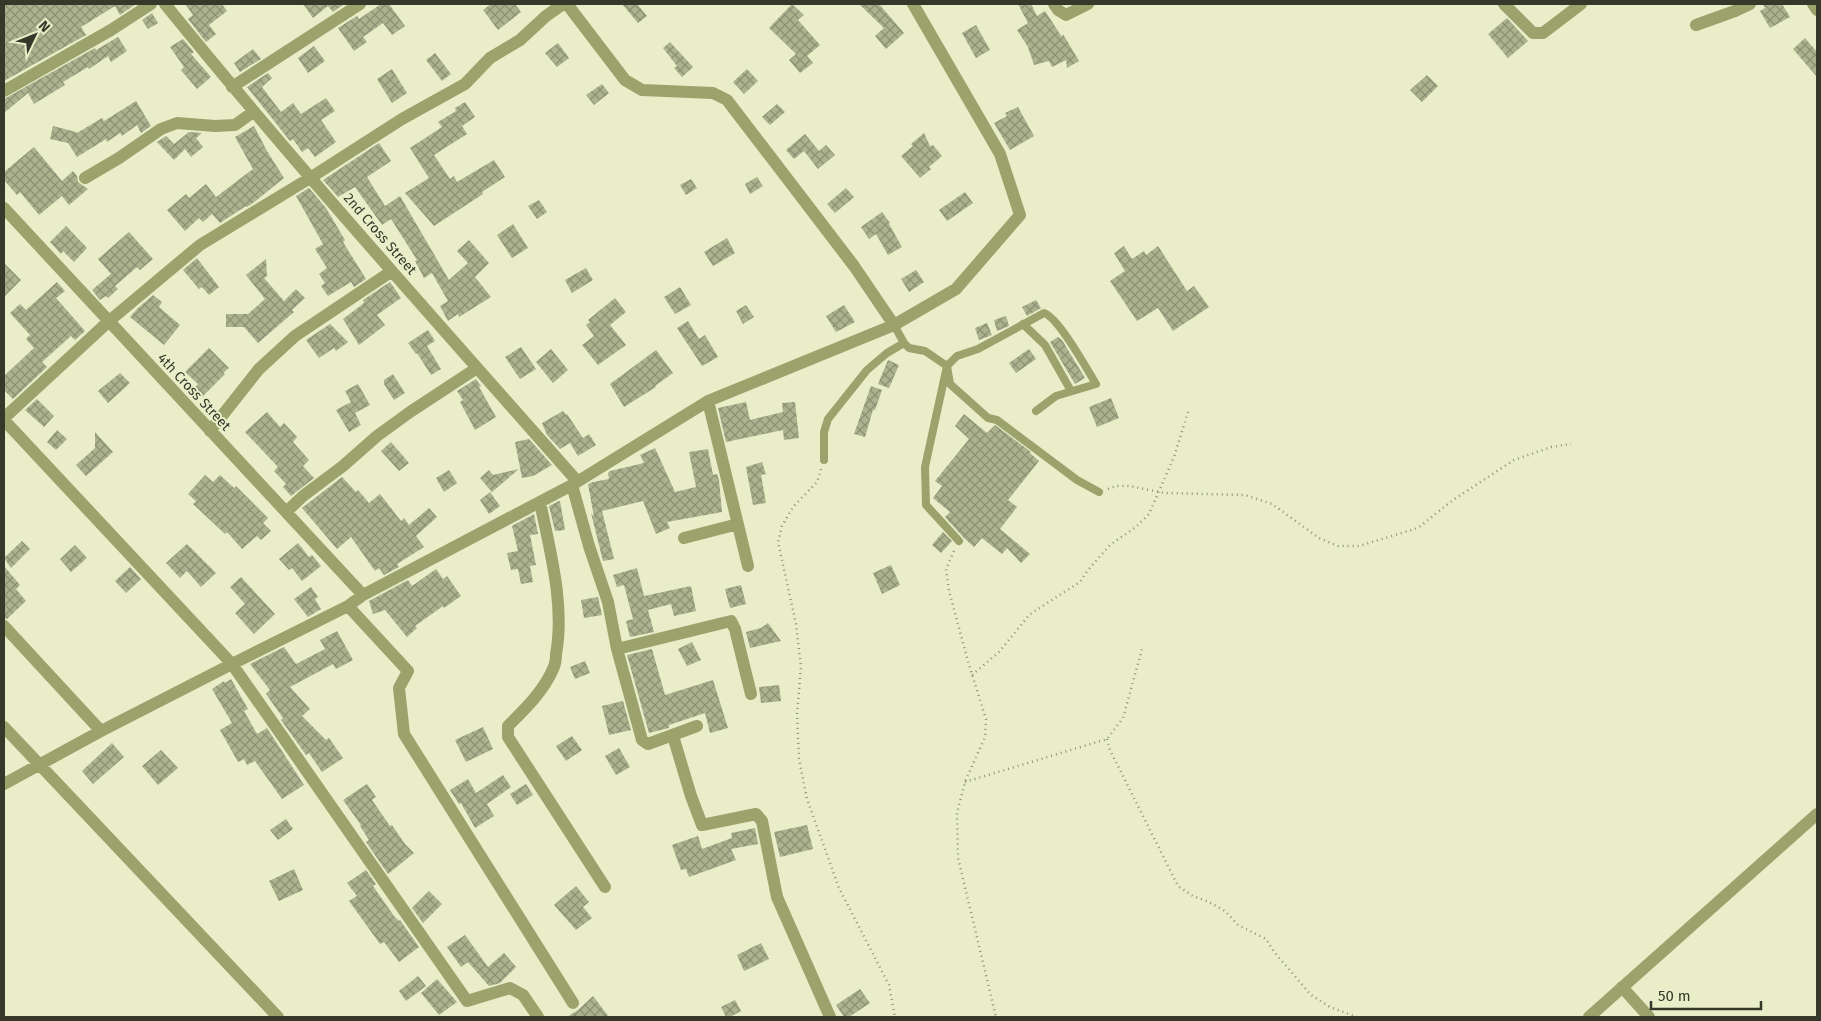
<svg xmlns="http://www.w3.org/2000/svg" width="1821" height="1021" viewBox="0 0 1821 1021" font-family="'Fira Sans',sans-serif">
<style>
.building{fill:url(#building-cross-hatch)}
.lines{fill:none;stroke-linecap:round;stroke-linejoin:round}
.path{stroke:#8e9178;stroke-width:2.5;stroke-dasharray:1 4;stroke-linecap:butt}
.lane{stroke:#9ba26c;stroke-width:8}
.street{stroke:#9ba26c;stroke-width:12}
.labels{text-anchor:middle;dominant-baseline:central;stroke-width:4;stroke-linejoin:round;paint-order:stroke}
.street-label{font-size:14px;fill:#36382a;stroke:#e9eec9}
</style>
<defs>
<pattern id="building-cross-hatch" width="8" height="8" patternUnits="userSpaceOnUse" patternTransform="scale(1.25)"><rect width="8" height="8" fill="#acb18e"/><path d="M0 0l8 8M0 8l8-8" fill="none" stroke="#8d9174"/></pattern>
</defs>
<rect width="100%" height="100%" fill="#e9eec9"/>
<path class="building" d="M 4,4 L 136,4 L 120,15 L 115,6 L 81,27 L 86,35 L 4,81 Z
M 185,4 L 222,4 L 227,11 L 209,25 L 216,34 L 206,42 L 188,19 L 193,15 Z
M 303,4 L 342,4 L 343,5 L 333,12 L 328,6 L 313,18 Z
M 381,4 L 389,4 L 405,26 L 392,35 L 383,23 L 363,37 L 367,42 L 354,51 L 338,28 L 357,16 L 359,19 Z
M 491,4 L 515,4 L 521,12 L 498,30 L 483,10 Z
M 622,4 L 637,4 L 647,16 L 638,23 Z
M 792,4 L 804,15 L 798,20 L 820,45 L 807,56 L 813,63 L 800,73 L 789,60 L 796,54 L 769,28 Z
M 859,4 L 879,4 L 904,33 L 886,49 L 875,36 L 884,28 Z
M 1018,4 L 1031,4 L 1037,16 L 1045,11 L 1062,37 L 1063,34 L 1079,61 L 1067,68 L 1066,60 L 1052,67 L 1049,61 L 1034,65 L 1028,47 L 1017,30 L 1028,23 Z
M 1763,4 L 1782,4 L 1790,17 L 1770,28 L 1760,11 L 1765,8 Z
M 152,13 L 158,23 L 148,29 L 142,20 Z
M 1507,18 L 1528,41 L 1508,58 L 1488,34 Z
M 976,25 L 990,50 L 976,58 L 962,33 Z
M 118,37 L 127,51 L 111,62 L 108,56 L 89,69 L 88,67 L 63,82 L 65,85 L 34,104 L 28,93 L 4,113 L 4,99 L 95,48 L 96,50 Z
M 1805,38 L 1817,52 L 1817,77 L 1793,49 Z
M 183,39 L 194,52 L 191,54 L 211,77 L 197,89 L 181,70 L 184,67 L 170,47 Z
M 670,42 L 693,67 L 682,77 L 674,68 L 677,66 L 663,48 Z
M 558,43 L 569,58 L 557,67 L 545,53 Z
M 314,46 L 325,61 L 308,73 L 298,58 Z
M 253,49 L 261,59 L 240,72 L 234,63 Z
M 435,53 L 451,74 L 442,81 L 426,60 Z
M 392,69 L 407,93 L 392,103 L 377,79 Z
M 747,69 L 758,81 L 744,94 L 733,82 Z
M 268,73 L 272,78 L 262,87 L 281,112 L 293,103 L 301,114 L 326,98 L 335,111 L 321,120 L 336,142 L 315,157 L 308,148 L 302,152 L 293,139 L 290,141 L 247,87 Z
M 1427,75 L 1438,86 L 1422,102 L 1410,90 Z
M 602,84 L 609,93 L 594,105 L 586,95 Z
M 136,101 L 151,126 L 141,133 L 137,125 L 122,136 L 120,133 L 107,142 L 106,139 L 77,157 L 68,143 L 50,139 L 53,126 L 76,132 L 77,133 L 102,118 L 104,121 Z
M 465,102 L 475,117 L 462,126 L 467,134 L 434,155 L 450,179 L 454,176 L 457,182 L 494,160 L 505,177 L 482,192 L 483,194 L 434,226 L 405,193 L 429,178 L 410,148 L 442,127 L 438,122 L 456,111 L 455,108 Z
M 777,104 L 785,112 L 770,125 L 762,117 Z
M 1018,107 L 1034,136 L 1010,150 L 994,123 L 1007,116 L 1005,113 Z
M 254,126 L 267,151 L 284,178 L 253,203 L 247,207 L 246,206 L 220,223 L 212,214 L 203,222 L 199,218 L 185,231 L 167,210 L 186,194 L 189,198 L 206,184 L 216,197 L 253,169 L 235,137 Z
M 189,132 L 202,133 L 196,138 L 203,147 L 191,157 L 185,149 L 174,160 L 157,142 L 166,136 L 174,144 Z
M 924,133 L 930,146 L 933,145 L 942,156 L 929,167 L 931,169 L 920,178 L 901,156 L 913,146 L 911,144 Z
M 805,134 L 819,151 L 826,145 L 835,155 L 818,169 L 804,151 L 794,159 L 786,150 Z
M 379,143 L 391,161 L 367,177 L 385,206 L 400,196 L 449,280 L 468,263 L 457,251 L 469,240 L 489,263 L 475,277 L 491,297 L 459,317 L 458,314 L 448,321 L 440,306 L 448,301 L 432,273 L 424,278 L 415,261 L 417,260 L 391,219 L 382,225 L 355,187 L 338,197 L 323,180 Z
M 34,147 L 62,181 L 73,171 L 77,176 L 78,182 L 88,189 L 69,205 L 62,196 L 39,215 L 20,192 L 17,195 L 4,180 L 4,172 Z
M 757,177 L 763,186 L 750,194 L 745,184 Z
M 691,179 L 697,188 L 686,195 L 680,185 Z
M 309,188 L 326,208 L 345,240 L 343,242 L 366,279 L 354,287 L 351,282 L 328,296 L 321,286 L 325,283 L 319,274 L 327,268 L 315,249 L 323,244 L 296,196 Z
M 846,188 L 854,197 L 835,213 L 827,204 Z
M 965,192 L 973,203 L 947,221 L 939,210 Z
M 539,200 L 547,212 L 537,219 L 528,206 Z
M 882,212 L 890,223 L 889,224 L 902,247 L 888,255 L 876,234 L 869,239 L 861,227 Z
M 513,224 L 528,248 L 512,258 L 497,235 Z
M 66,226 L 87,248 L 74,262 L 63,251 L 61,254 L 50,242 Z
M 129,232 L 153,259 L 140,270 L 137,267 L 115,286 L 118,289 L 108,298 L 106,296 L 100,300 L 92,290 L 111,274 L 98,259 Z
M 727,238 L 735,253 L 713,266 L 704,252 Z
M 1124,246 L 1132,259 L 1144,251 L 1146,255 L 1158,246 L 1187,291 L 1194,286 L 1209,307 L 1173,331 L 1158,308 L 1137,321 L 1110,281 L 1125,271 L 1114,253 Z
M 197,258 L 219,287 L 209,295 L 202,287 L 199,289 L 183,270 Z
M 266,259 L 267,276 L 264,278 L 284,301 L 296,289 L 305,298 L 292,310 L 294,312 L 258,343 L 244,327 L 226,327 L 226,314 L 248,314 L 265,299 L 246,275 Z
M 4,263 L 21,280 L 4,297 Z
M 586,268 L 593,280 L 572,293 L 565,280 Z
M 916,270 L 924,282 L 909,292 L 901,279 Z
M 57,282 L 65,291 L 56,298 L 85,331 L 75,340 L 71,336 L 42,362 L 47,367 L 13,399 L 4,390 L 4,376 L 34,348 L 26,339 L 30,335 L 10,313 L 20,304 L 26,310 Z
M 390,282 L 401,298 L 377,315 L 385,325 L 359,345 L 343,319 L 364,303 L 363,300 Z
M 680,287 L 691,305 L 675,314 L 664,297 Z
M 153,295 L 162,302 L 159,307 L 180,325 L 164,345 L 130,317 L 137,309 Z
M 615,298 L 626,312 L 610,325 L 626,345 L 598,365 L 582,345 L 594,336 L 586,325 L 590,322 L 588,320 Z
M 1036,300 L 1041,308 L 1027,316 L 1022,307 Z
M 746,305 L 754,317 L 743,324 L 736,311 Z
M 844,305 L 855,322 L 836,332 L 826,316 Z
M 1006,316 L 1009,326 L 997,331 L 994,320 Z
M 688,321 L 699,339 L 705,335 L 718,357 L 702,366 L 677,328 Z
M 987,323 L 992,335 L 979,340 L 975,328 Z
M 330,324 L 348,342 L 336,351 L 334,348 L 319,358 L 306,340 Z
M 428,330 L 435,341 L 427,346 L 441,369 L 431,375 L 417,353 L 416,354 L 408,343 Z
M 1058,337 L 1062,340 L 1085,378 L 1075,384 L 1050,342 Z
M 521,347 L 536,369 L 520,379 L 505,357 Z
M 209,348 L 229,368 L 223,373 L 225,374 L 202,397 L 194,389 L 198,384 L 185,372 Z
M 551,349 L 568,370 L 553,383 L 536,362 Z
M 1029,349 L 1036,359 L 1016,373 L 1009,363 Z
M 656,350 L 673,373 L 655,386 L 656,387 L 624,407 L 610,384 Z
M 888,360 L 899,365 L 889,388 L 878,384 Z
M 120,373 L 130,383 L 108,403 L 98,391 Z
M 393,374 L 405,393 L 394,400 L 384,384 L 384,380 Z
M 476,379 L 481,386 L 479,387 L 496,417 L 475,430 L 460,402 L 463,400 L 457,391 Z
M 358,384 L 370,405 L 355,413 L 361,425 L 349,432 L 336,410 L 351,402 L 345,391 Z
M 871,386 L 882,390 L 875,410 L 873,410 L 865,437 L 854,434 Z
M 1111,398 L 1119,418 L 1097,427 L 1089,407 Z
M 37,399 L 54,416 L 44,427 L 25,410 Z
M 746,402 L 750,420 L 783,412 L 782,403 L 795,402 L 799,438 L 784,440 L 783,430 L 726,442 L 718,408 Z
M 563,411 L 566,415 L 567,414 L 583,438 L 589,434 L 596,445 L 578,456 L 570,443 L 560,449 L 547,435 L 542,423 Z
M 267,412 L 280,427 L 284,423 L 297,437 L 293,442 L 309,460 L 303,466 L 314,478 L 291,496 L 283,487 L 286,484 L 274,471 L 278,467 L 245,432 Z
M 964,414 L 987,433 L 995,425 L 1031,452 L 1030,453 L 1039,461 L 1008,500 L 1017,507 L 1000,529 L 1030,554 L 1021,563 L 1007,548 L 1002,554 L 982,538 L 974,547 L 964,538 L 945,517 L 950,512 L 933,498 L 942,486 L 935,481 L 969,439 L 955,426 Z
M 57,430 L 67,439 L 56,450 L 47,442 Z
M 95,432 L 113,452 L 86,476 L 76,465 L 95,448 Z
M 529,439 L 552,465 L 533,476 L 522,478 L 515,442 Z
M 391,442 L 409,463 L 399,471 L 381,451 Z
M 655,448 L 675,492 L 696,487 L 689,452 L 708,449 L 713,475 L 717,474 L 719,480 L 722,512 L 667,522 L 670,528 L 656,534 L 643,501 L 602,511 L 614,559 L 603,561 L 591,513 L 594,517 L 588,484 L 593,482 L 609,479 L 608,473 L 610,471 L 644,463 L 640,455 Z
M 762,462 L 766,474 L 761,475 L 766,503 L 753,505 L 746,467 Z
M 519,469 L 492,492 L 480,478 L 489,470 L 493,475 Z
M 449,470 L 457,483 L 444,492 L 436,478 Z
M 205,475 L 213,482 L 220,475 L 234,488 L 236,486 L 268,518 L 263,523 L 271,531 L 261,540 L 257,536 L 242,549 L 227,532 L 225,534 L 193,504 L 196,501 L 188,494 Z
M 342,477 L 356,492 L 358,490 L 369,503 L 380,494 L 401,521 L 404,518 L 409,525 L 429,508 L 437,517 L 416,536 L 424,547 L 397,564 L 399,567 L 384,575 L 379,568 L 375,571 L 351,537 L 337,549 L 302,508 Z
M 490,492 L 500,506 L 489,514 L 480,500 Z
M 559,501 L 560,501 L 565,530 L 555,531 L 549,506 Z
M 534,514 L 538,534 L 530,535 L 536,565 L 530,566 L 533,582 L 521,584 L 518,569 L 511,570 L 507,553 L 518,551 L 512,526 Z
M 943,532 L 952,541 L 941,553 L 932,545 Z
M 22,541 L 30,549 L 11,568 L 4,558 Z
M 298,543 L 309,557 L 312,555 L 321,566 L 302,581 L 292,568 L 289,570 L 279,559 Z
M 187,544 L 216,573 L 201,587 L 187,571 L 180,578 L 166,563 Z
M 75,545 L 87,558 L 71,572 L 60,559 Z
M 891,565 L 900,585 L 882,594 L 873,573 Z
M 4,566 L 20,585 L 16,589 L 26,601 L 7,619 L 4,618 Z
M 130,567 L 141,579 L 126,593 L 115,581 Z
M 637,568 L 644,596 L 691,586 L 696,611 L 674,616 L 671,604 L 648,610 L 654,632 L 630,637 L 626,621 L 633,619 L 624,585 L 617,587 L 613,575 Z
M 436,569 L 443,579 L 447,576 L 461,596 L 444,608 L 443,606 L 415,626 L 417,628 L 407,637 L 385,610 L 373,614 L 369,601 L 408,580 L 412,586 Z
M 241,577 L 275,614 L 254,634 L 235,613 L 245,604 L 230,587 Z
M 741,585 L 746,604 L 730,608 L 725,589 Z
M 311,587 L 318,597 L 315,599 L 321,609 L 308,617 L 294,599 Z
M 598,597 L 602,615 L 584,618 L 581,600 Z
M 768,623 L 781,641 L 750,648 L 746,632 L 761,628 Z
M 337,631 L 353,660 L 336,669 L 333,664 L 290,687 L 310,709 L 302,716 L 326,740 L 329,738 L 343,758 L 322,772 L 309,753 L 306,755 L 281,720 L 283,718 L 266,694 L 270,690 L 250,664 L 284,647 L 296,664 L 325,649 L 320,640 Z
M 692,642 L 701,660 L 687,666 L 678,649 Z
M 652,649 L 665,695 L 713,680 L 728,728 L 710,733 L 705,713 L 669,725 L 669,728 L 649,733 L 627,655 Z
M 585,661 L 590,673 L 575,679 L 570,667 Z
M 231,679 L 248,709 L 244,711 L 257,734 L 267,728 L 304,785 L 282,799 L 255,761 L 247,765 L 244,759 L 238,762 L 220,730 L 232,723 L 212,689 L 224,681 L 225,683 Z
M 779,685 L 781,701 L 761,703 L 759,687 Z
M 623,701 L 631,730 L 609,735 L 602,706 Z
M 483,727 L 493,749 L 466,762 L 455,740 Z
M 572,736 L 582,750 L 566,761 L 556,746 Z
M 112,743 L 124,757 L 93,784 L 82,771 Z
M 619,748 L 630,767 L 616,775 L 605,756 Z
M 161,750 L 178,768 L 158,785 L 142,766 Z
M 503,775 L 511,787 L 487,804 L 494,816 L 475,828 L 461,803 L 459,804 L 450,790 L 468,779 L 476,793 Z
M 367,784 L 376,797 L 372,800 L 390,826 L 392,825 L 405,844 L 414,853 L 388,874 L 366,842 L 369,840 L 360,826 L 361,825 L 343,800 Z
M 526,784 L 533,795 L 517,805 L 510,794 Z
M 286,819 L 293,829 L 278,840 L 270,830 Z
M 807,825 L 813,849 L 780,857 L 774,832 Z
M 755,828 L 758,844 L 731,849 L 736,860 L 689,877 L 686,869 L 681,870 L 672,845 L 698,836 L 702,849 L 732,838 L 731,833 Z
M 294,869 L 303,890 L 279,901 L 269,881 Z
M 366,870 L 376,884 L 373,886 L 394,916 L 399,921 L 400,920 L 419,947 L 399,962 L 384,942 L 380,944 L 349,901 L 357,896 L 347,883 Z
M 576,886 L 589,902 L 583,907 L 592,918 L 576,930 L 554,905 Z
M 429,891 L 442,904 L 423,923 L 412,908 Z
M 465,935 L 488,967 L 504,953 L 516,967 L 500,983 L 489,986 L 468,962 L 461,967 L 447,947 Z
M 761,943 L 769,959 L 744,971 L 737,955 Z
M 418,976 L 426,986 L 406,1001 L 399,991 Z
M 437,979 L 457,1002 L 439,1015 L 421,993 Z
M 860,989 L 870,1003 L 849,1017 L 844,1017 L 836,1005 Z
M 593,996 L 609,1017 L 567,1017 L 578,1010 Z
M 735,1000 L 741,1011 L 730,1017 L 726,1017 L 721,1007 Z"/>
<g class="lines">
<path class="path" d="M 821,469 L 817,482 L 793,507 L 782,526 L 778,542 L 796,624 L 801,667 L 797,714 L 799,759 L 807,799 L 839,888 L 889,985 L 895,1017
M 1108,489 L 1116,486 L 1130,486 L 1164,493 L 1245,495 L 1272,504 L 1319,538 L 1338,546 L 1359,546 L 1418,528 L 1453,500 L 1514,460 L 1551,447 L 1571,444
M 954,551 L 946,569 L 949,591 L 969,665 L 986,719 L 985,737 L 965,782 L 957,813 L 958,858 L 996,1017
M 972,675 L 999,652 L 1030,614 L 1080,582 L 1088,570 L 1110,545 L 1136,527 L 1149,514 L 1174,457 L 1189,409
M 1107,739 L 1110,750 L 1178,886 L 1193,896 L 1209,902 L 1225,911 L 1238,925 L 1266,939 L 1275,953 L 1311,995 L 1330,1007 L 1357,1017
M 965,782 L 1107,739 L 1123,718 L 1142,649"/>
<path class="lane" d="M 1023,324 L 1045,345 L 1071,391
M 894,325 L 904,343 L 909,348 L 925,351 L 947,366 L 950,384 L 988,418 L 997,420 L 1077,480 L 1099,492
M 824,460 L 824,432 L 828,419 L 867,370 L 887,353 L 904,343
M 959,541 L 926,505 L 925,467 L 947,366 L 957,356 L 978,349 L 1044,313 C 1058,317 1087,369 1096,384 L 1056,396 L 1036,411"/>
<path class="street" d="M 165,4 C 297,167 438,323 577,481
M 1054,4 L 1058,10 L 1066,15 L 1088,4
M 1504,4 L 1533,33 L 1543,33 L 1581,4
M 1813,4 L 1817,10
M 1696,25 L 1735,11 L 1750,4
M 232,87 L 360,4
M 4,91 L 111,30 L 151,4
M 85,178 L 119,158 L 161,129 L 177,123 L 215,126 L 235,125 L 253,112
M 4,208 L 363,595
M 894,325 L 956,289 L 1020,215 L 1000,154 L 913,4
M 708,401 L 748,566
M 4,418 L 108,322 L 200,245 L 310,178 L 402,119 L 465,84 L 490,58 L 520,40 L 546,16 L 563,4
M 4,420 L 232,664 L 348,606 L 363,595 L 572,485 L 708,401 L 894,325 L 854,266 L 727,100 L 713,93 L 642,90 L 625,80 L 567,4
M 210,431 L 259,369 L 295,336 L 392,271
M 572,485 L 589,546 L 608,602 L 617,649 L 642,740 L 648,744 L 697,726
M 540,502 C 550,551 565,605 556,654 C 556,659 555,665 553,669 C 543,692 525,709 508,726 L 508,737 L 605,887
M 286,512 L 303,496 L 343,466 L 377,436 L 410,412 L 477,368
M 684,538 L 738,524
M 348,606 L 408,671 L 399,688 L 404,734 L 573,1003
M 4,626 L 101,731
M 617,649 L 731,621 L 735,629 L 751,694
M 4,727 L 278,1017
M 673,736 L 691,796 L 702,825 L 756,814 L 762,821 L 777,897 L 830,1017
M 4,784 L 101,731 L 232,664 L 467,1001 L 510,988 L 523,995 L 538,1017
M 1622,987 L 1649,1017
M 1589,1017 L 1817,814"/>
</g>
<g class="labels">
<g class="street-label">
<text transform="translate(380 234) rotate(49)">2nd Cross Street</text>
<text transform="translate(194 392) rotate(47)">4th Cross Street</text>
</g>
</g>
<rect width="1821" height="1021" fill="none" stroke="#36382a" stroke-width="10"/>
<g transform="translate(35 35) rotate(47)" stroke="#e9eec9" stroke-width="4" paint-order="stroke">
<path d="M0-4L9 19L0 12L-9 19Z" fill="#36382a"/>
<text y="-8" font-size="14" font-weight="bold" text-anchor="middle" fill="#36382a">N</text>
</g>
<path d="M1651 1001v8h110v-8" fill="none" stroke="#36382a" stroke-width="2.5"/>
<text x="1658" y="1001" font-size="15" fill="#36382a" stroke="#e9eec9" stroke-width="4" paint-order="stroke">50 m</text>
</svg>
